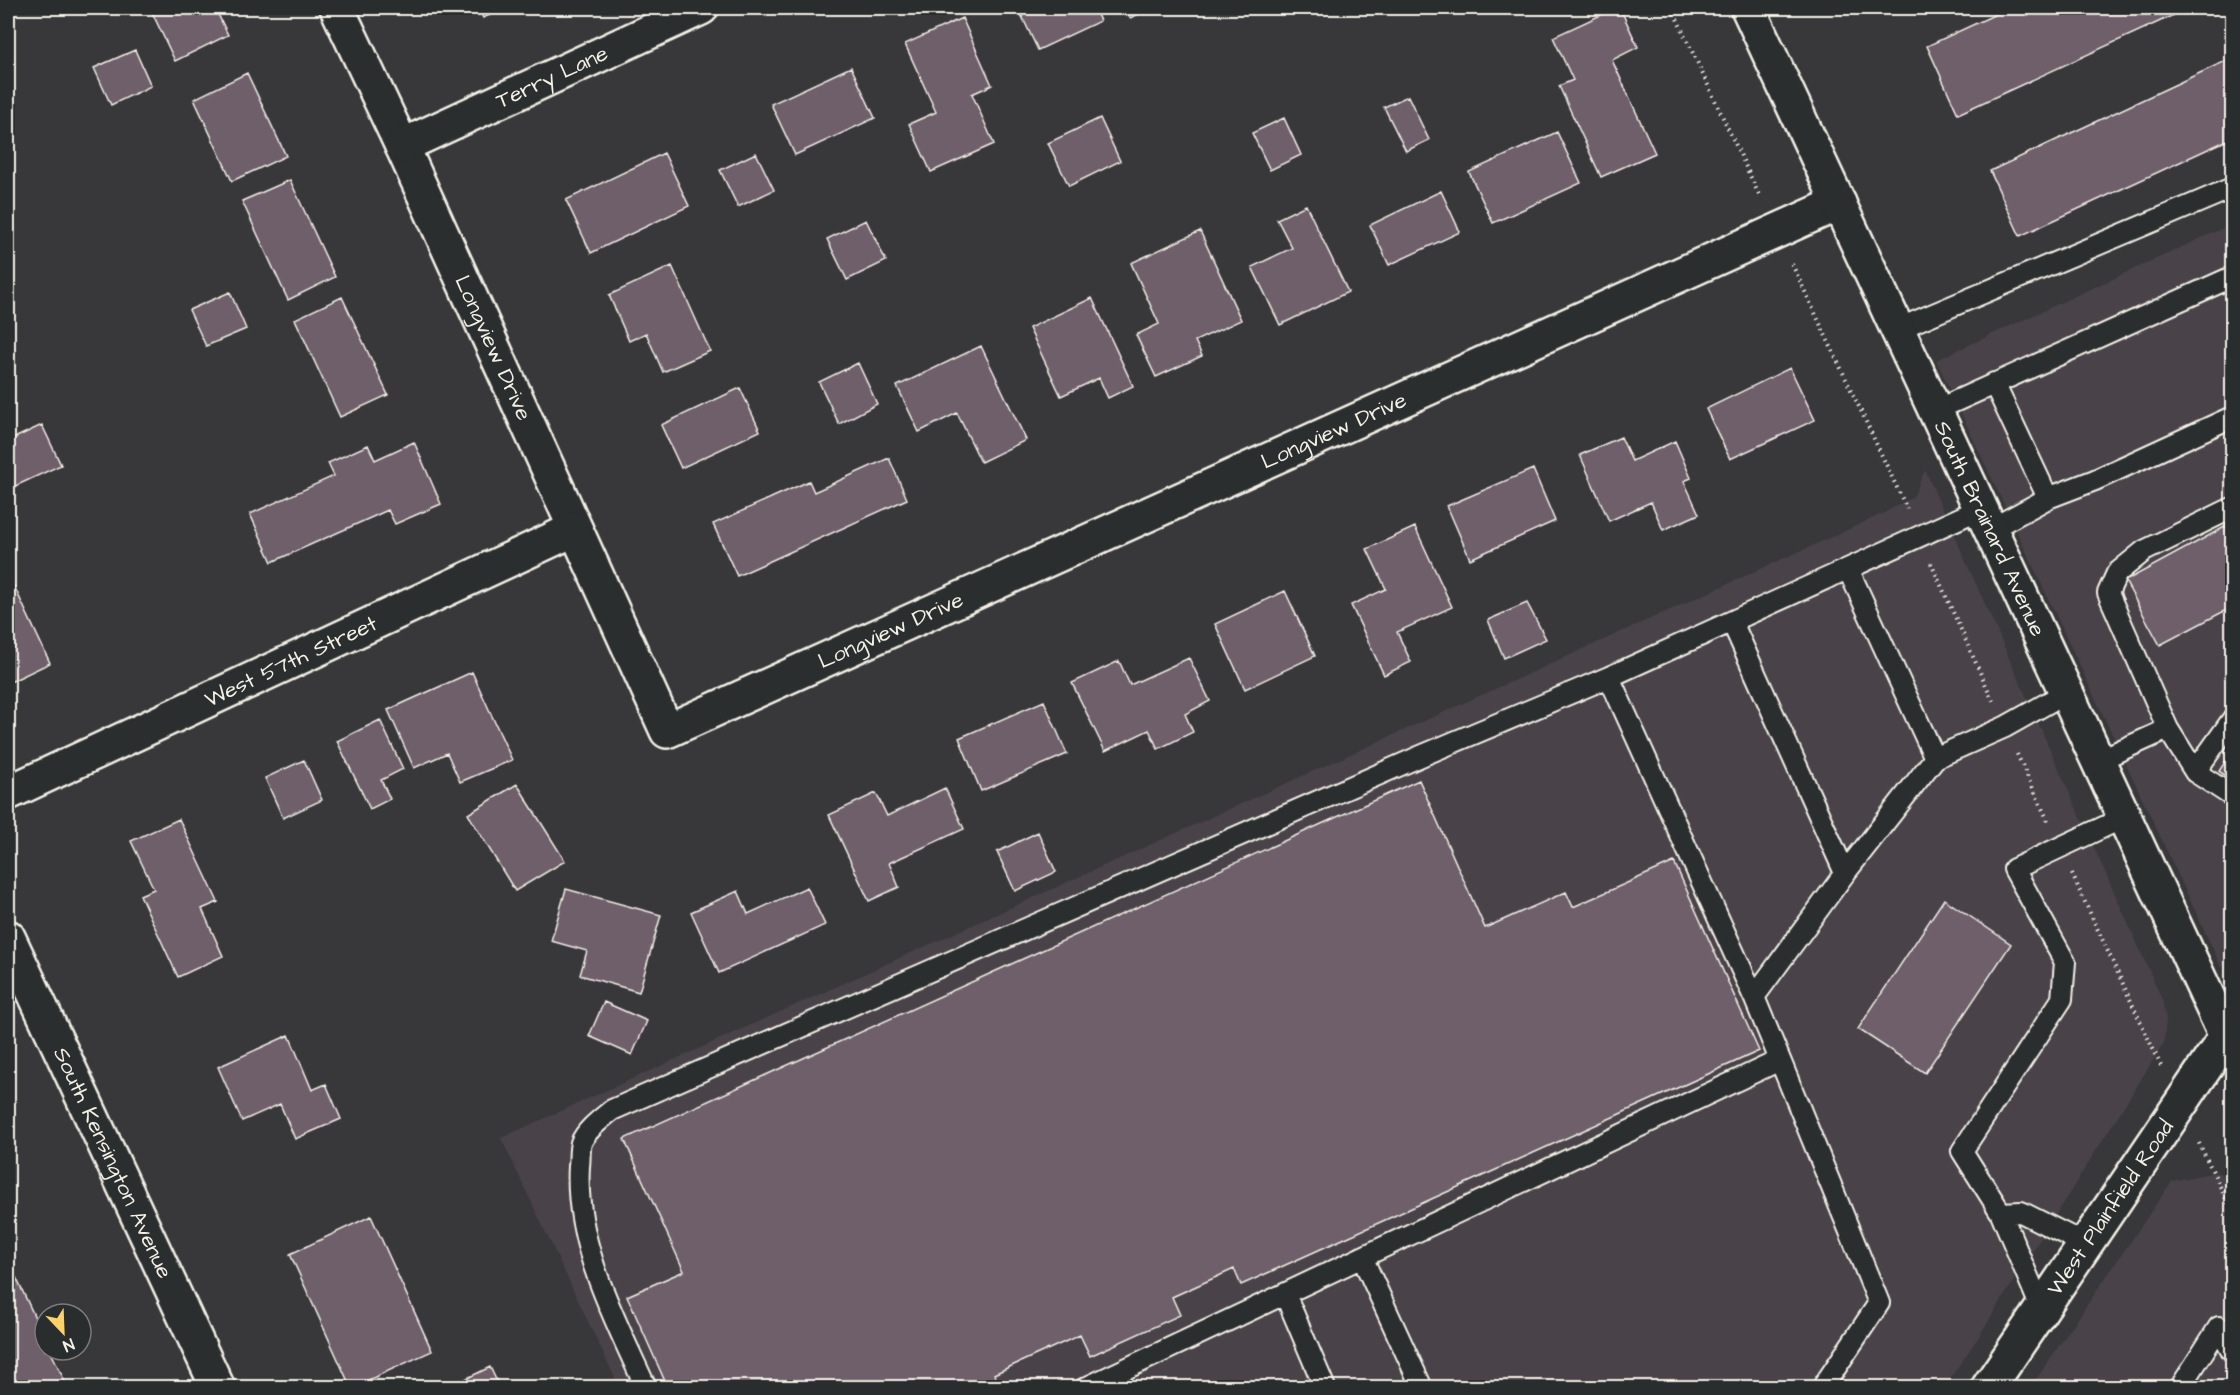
<svg xmlns="http://www.w3.org/2000/svg" width="2240" height="1395" viewBox="0 0 2240 1395" font-family="'Architects Daughter',sans-serif">
<style>
.built{fill:#484348}
.building{fill:#6e5f6a;stroke:#f4f1e8;stroke-width:1.5}
.lines{fill:none;stroke-linecap:round;stroke-linejoin:round}
.lane-casing{stroke:#f4f1e8;stroke-width:24}
.street-casing{stroke:#f4f1e8;stroke-width:38}
.secondary-casing{stroke:#f4f1e8;stroke-width:38}
.path{stroke:#f4f1e8;stroke-width:4;stroke-dasharray:1.5 4.5;stroke-linecap:butt}
.lane{stroke:#2a2d2e;stroke-width:20}
.street{stroke:#2a2d2e;stroke-width:33}
.secondary{stroke:#2a2d2e;stroke-width:33}
.labels{text-anchor:middle;dominant-baseline:central;stroke-width:4.5;stroke-linejoin:round;paint-order:stroke}
.street-label{font-size:22px;fill:#f4f1e8;stroke:#2a2d2e}
</style>
<rect width="100%" height="100%" fill="#38373a"/>
<filter id="ink" filterUnits="userSpaceOnUse"><feTurbulence type="fractalNoise" baseFrequency=".0167" numOctaves="2"/><feDisplacementMap in="SourceGraphic" scale="12" xChannelSelector="R" yChannelSelector="G"/><feConvolveMatrix kernelMatrix="1 2 1 2 8 2 1 2 1" color-interpolation-filters="sRGB"/></filter>
<g filter="url(#ink)">
<path class="built" d="M 2232,224 L 2232,953 L 2222,968 L 1936,360 Z
M 1925,470 L 2162,999 L 2166,1020 L 2164,1043 L 1974,1344 L 1944,1387 L 619,1387 L 501,1138 L 1882,514 L 1913,497 Z
M 2216,1172 L 2232,1180 L 2232,1387 L 2030,1388 L 2172,1181 Z"/>
<path class="building" d="M 150,8 L 215,8 L 228,35 L 175,61 Z
M 478,8 L 506,8 L 483,18 Z
M 1018,8 L 1094,8 L 1100,21 L 1038,50 Z
M 1125,8 L 1152,8 L 1130,18 Z
M 1616,8 L 1620,8 L 1638,47 L 1612,60 L 1655,153 L 1601,177 L 1559,86 L 1573,80 L 1553,37 Z
M 2009,8 L 2189,8 L 1958,114 L 1927,46 Z
M 962,18 L 992,85 L 972,94 L 994,144 L 931,172 L 909,124 L 936,112 L 905,44 Z
M 135,50 L 151,86 L 111,105 L 94,68 Z
M 2232,58 L 2232,138 L 2020,236 L 1990,171 Z
M 851,67 L 875,118 L 795,155 L 771,104 Z
M 247,73 L 286,156 L 232,181 L 194,99 Z
M 1408,96 L 1429,140 L 1406,151 L 1384,107 Z
M 1100,118 L 1120,161 L 1069,186 L 1048,143 Z
M 1284,118 L 1301,155 L 1270,170 L 1252,133 Z
M 1557,132 L 1581,183 L 1493,223 L 1469,172 Z
M 664,153 L 689,206 L 591,253 L 566,200 Z
M 756,153 L 774,190 L 738,207 L 720,170 Z
M 290,180 L 335,277 L 288,300 L 242,201 Z
M 1441,191 L 1460,232 L 1389,265 L 1370,225 Z
M 1306,205 L 1348,292 L 1280,325 L 1252,267 L 1292,248 L 1277,219 Z
M 866,220 L 886,261 L 847,280 L 827,239 Z
M 1200,231 L 1241,320 L 1195,341 L 1202,356 L 1156,377 L 1136,335 L 1159,324 L 1131,263 Z
M 672,266 L 710,351 L 663,372 L 646,333 L 629,341 L 609,295 Z
M 230,292 L 246,329 L 206,346 L 189,310 Z
M 342,297 L 388,395 L 340,417 L 295,319 Z
M 1092,298 L 1133,386 L 1108,398 L 1099,378 L 1061,396 L 1029,328 Z
M 981,346 L 1026,440 L 981,462 L 957,413 L 919,432 L 897,386 Z
M 858,363 L 877,404 L 839,424 L 819,382 Z
M 1790,368 L 1815,420 L 1730,459 L 1706,409 Z
M 740,388 L 760,431 L 681,468 L 661,425 Z
M 42,425 L 61,465 L 11,488 L 8,481 L 8,441 Z
M 1621,437 L 1632,461 L 1675,441 L 1691,478 L 1684,481 L 1699,514 L 1663,530 L 1651,502 L 1609,521 L 1580,455 Z
M 414,442 L 441,504 L 395,524 L 388,510 L 272,562 L 250,514 L 334,476 L 328,463 L 368,445 L 375,460 Z
M 889,458 L 907,499 L 737,576 L 713,524 L 809,481 L 814,492 Z
M 1533,469 L 1555,521 L 1470,559 L 1447,506 Z
M 2232,523 L 2232,607 L 2160,645 L 2125,581 Z
M 1415,527 L 1452,607 L 1397,632 L 1411,662 L 1384,675 L 1351,605 L 1386,589 L 1367,549 Z
M 8,573 L 50,663 L 8,683 Z
M 1285,591 L 1315,656 L 1245,689 L 1215,624 Z
M 1527,603 L 1546,639 L 1504,658 L 1488,620 Z
M 1189,658 L 1210,701 L 1185,714 L 1193,732 L 1158,749 L 1149,730 L 1105,751 L 1072,683 L 1119,661 L 1130,685 Z
M 472,672 L 512,760 L 460,782 L 447,753 L 414,768 L 388,710 Z
M 1044,701 L 1067,754 L 981,791 L 959,738 Z
M 380,720 L 403,769 L 381,780 L 390,799 L 370,809 L 337,741 Z
M 2232,752 L 2232,781 L 2219,771 Z
M 304,760 L 322,800 L 283,818 L 265,778 Z
M 1419,780 L 1485,928 L 1566,892 L 1573,907 L 1674,862 L 1759,1051 L 1241,1285 L 1234,1269 L 1172,1297 L 1180,1315 L 1090,1356 L 1080,1335 L 994,1374 L 1000,1388 L 668,1388 L 627,1296 L 684,1271 L 624,1139 Z
M 517,784 L 565,861 L 515,891 L 468,814 Z
M 945,788 L 964,829 L 889,863 L 899,887 L 869,901 L 829,815 L 876,793 L 887,816 Z
M 179,819 L 218,902 L 202,909 L 223,956 L 178,977 L 140,895 L 154,889 L 131,841 Z
M 1038,832 L 1056,872 L 1015,891 L 997,852 Z
M 807,887 L 825,925 L 719,973 L 691,912 L 738,891 L 748,914 Z
M 566,889 L 661,915 L 639,992 L 580,975 L 587,951 L 551,941 Z
M 1944,899 L 2011,944 L 1925,1073 L 1858,1029 Z
M 604,1002 L 647,1021 L 632,1055 L 589,1036 Z
M 289,1035 L 312,1090 L 326,1084 L 341,1119 L 295,1139 L 280,1104 L 242,1121 L 218,1067 Z
M 371,1216 L 432,1351 L 351,1388 L 290,1254 Z
M 15,1275 L 45,1339 L 45,1350 L 50,1350 L 68,1388 L 11,1388 L 8,1379 L 8,1278 Z
M 490,1367 L 500,1388 L 447,1388 Z"/>
<g class="lines">
<g class="lane-casing">
<path id="lane" d="M 1898,329 L 2232,188
M 1994,383 L 2048,498
M 1936,410 L 2232,277
M 1991,529 L 2048,498 L 2095,480 L 2232,417
M 1848,569 L 1935,758
M 1732,622 L 1845,873
M 1609,677 L 1754,997 L 1780,1060
M 2168,729 L 2108,593 L 2117,573 L 2144,551 L 2232,508
M 2099,760 L 2168,729 L 2195,772 L 2232,720
M 2195,772 L 2232,796
M 1754,997 L 1845,873 L 1935,758 L 2005,727 L 2067,692
M 2001,1213 L 2021,1212 L 2085,1244
M 1362,1257 L 1422,1388
M 1285,1294 L 1325,1388
M 2041,1308 L 2001,1213 L 1962,1151 L 2062,999 L 2065,962 L 2014,869 L 2125,817
M 646,1388 C 615,1319 574,1244 579,1166 C 580,1160 579,1150 581,1143 C 586,1130 601,1119 612,1110 L 1421,756 L 1609,677 L 1982,508
M 1085,1388 L 1780,1060 L 1879,1303 L 1822,1388
M 2180,1388 L 2219,1327 L 2232,1351"/>
</g>
<g class="street-casing">
<g id="street">
<path id="s1" d="M 337,8 L 402,146 L 667,731 L 1839,203"/>
<path id="s2" d="M 402,146 L 701,8"/>
<path id="s3" d="M 8,793 L 575,529"/>
<path id="s4" d="M 8,937 L 218,1388"/>
</g>
</g>
<g class="secondary-casing">
<g id="secondary">
<path id="s5" d="M 1748,8 L 2232,1049"/>
<path id="s6" d="M 1988,1388 L 2232,1028"/>
</g>
</g>
<path class="path" d="M 1672,8 L 1760,197
M 1792,264 L 1907,509
M 1931,563 L 1993,701
M 2017,754 L 2048,821
M 2072,874 L 2161,1066
M 2199,1143 L 2232,1211"/>
<use href="#lane" class="lane"/>
<use href="#street" class="street"/>
<use href="#secondary" class="secondary"/>
</g>
</g>
<g class="labels">
<g class="street-label">
<text stroke="none"><textPath href="#s2" startOffset="165">Terry Lane</textPath></text>
<text stroke="none"><textPath href="#s1" startOffset="374">Longview Drive</textPath></text>
<text stroke="none"><textPath href="#s1" startOffset="1526">Longview Drive</textPath></text>
<text stroke="none"><textPath href="#s5" startOffset="574">South Brainard Avenue</textPath></text>
<text stroke="none"><textPath href="#s1" startOffset="1040">Longview Drive</textPath></text>
<text stroke="none"><textPath href="#s3" startOffset="312">West 57th Street</textPath></text>
<text stroke="none"><textPath href="#s4" startOffset="249">South Kensington Avenue</textPath></text>
<text stroke="none"><textPath href="#s6" startOffset="218">West Plainfield Road</textPath></text>
</g>
</g>
<rect width="2240" height="1395" fill="none" stroke="#2a2d2e" stroke-width="30"/>
<rect x="15" y="15" width="2210" height="1365" fill="none" stroke="#f4f1e8" stroke-width="2" filter="url(#ink)"/>
<g transform="translate(63 1332) rotate(157)"><circle r="28" fill="#2a2d2e" stroke="#7b7b78" stroke-width="1.5"/>
<path d="M0-4.5L10 22L0 15L-10 22Z" fill="#ffd166"/>
<text y="-9" font-size="16" font-weight="bold" text-anchor="middle" fill="#f4f1e8">N</text>
</g>
</svg>
